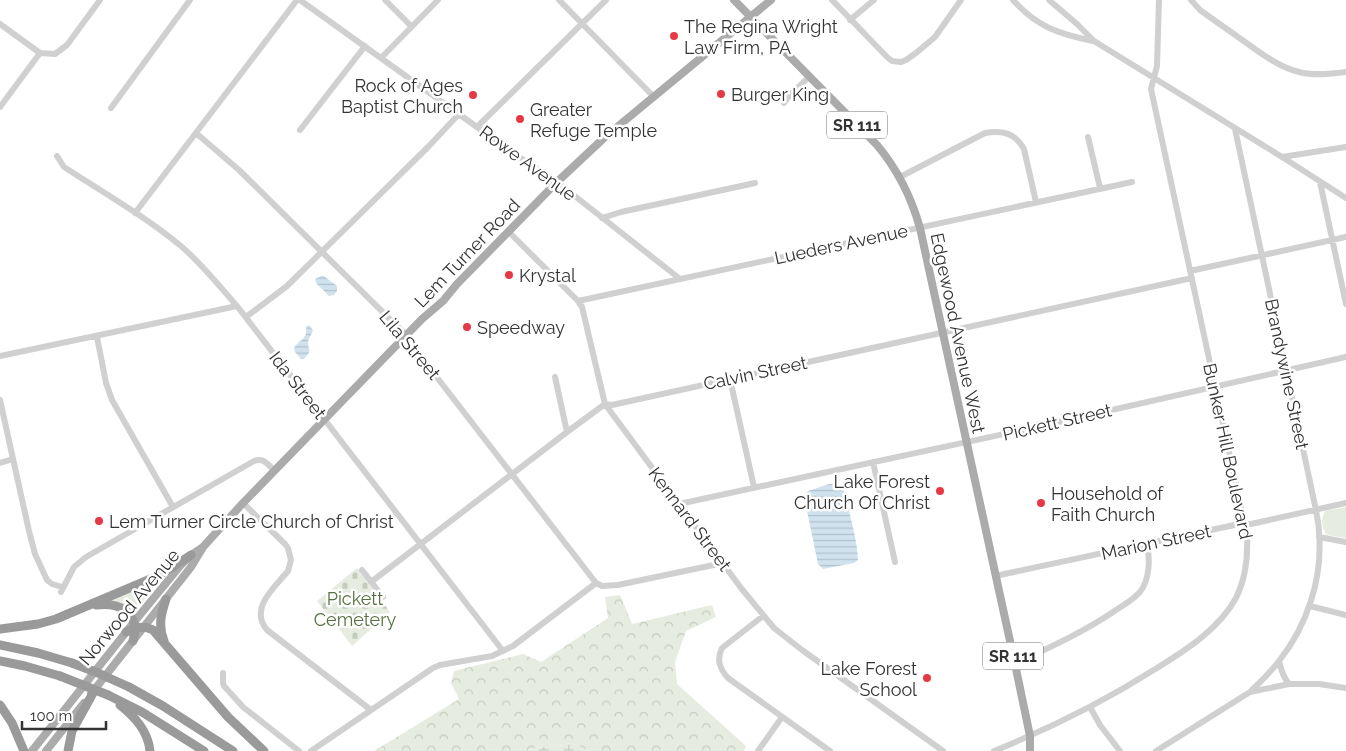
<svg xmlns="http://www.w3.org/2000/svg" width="1346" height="751" viewBox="0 0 1346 751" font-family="Raleway,sans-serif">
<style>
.green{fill:#e6ecdf}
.forest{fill:url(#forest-crowns)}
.wetland{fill:url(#wetland-marsh)}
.cemetery{fill:url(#cemetery-stones)}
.water{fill:url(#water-rules)}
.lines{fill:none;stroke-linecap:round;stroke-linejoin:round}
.minor{stroke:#d0d0d0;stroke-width:6}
.major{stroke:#ababab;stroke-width:8}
.highway{stroke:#9a9a9a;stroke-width:9}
.highway-bridge{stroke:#9a9a9a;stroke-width:9}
.poi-dot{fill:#e63946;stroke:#fff;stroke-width:2}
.labels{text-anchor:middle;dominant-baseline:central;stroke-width:5;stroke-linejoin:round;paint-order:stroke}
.shield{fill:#fff;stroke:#707070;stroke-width:1}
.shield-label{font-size:16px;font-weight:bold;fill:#333}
.poi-label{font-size:18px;fill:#333;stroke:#fff;text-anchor:start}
.street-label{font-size:18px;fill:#333;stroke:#fff}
.park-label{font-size:18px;fill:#56703f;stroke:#fff}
</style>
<defs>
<pattern id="forest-crowns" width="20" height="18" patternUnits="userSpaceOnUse" patternTransform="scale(1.25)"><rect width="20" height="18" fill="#e6ecdf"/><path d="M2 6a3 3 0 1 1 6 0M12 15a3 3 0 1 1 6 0" fill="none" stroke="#c6cbc0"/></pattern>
<pattern id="wetland-marsh" width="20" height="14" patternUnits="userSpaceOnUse" patternTransform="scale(1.25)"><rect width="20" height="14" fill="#e6ecdf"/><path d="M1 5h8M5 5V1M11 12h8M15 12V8" fill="none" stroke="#c6cbc0"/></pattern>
<pattern id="cemetery-stones" width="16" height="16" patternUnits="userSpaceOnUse" patternTransform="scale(1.25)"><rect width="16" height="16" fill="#e6ecdf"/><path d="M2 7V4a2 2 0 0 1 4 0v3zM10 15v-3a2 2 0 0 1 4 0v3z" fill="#c6cbc0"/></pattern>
<pattern id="water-rules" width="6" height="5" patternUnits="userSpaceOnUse" patternTransform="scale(1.25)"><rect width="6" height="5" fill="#cfe2ee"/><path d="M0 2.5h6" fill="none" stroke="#b2c2cd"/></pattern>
</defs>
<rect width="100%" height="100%" fill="#fff"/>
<path class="green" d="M 1346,507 L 1346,538 L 1327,535 C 1321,527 1321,520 1325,511 Z
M 157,580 L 153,588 L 136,611 L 134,611 L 134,613 L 127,608 L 111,602 L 111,600 Z"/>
<path class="forest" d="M 620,595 L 632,624 L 712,605 L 716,617 L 686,631 L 675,662 L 677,684 L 746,746 L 744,751 L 589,751 L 572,743 L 528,749 L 528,751 L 374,751 L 459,699 L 451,683 L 454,671 L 523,654 L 541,662 L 608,618 L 605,597 Z"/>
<path class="wetland" d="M 572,743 L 589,751 L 528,751 L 528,749 Z"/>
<path class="cemetery" d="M 357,568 L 390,612 L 352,646 L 317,601 Z"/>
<path class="water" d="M 321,276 L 324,276 L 337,286 L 337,291 L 334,295 L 329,296 L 316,283 L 315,279 Z
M 309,325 L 313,330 C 312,334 308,339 308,343 C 309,353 312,350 304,359 L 301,359 L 295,352 L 294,348 C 299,339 308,340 306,327 Z
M 829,484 C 837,484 840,485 844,491 C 849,513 857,537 858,560 L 854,563 L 823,569 L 818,564 L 807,511 L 806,493 L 808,491 Z"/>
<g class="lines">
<path class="minor" d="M 300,0 L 516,155 L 557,182 L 680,279
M 385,0 L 411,26
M 559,0 L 653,96
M 832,0 L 887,57 L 892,61 L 901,62 L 906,60 L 916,53 L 935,37 L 961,0
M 1013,0 C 1037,27 1059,34 1093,41
M 1049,0 L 1077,24 L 1094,41 L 1282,157 L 1346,198
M 1191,0 L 1200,10 C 1215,21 1230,31 1245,42 C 1262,54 1279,67 1299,72 C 1314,76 1331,74 1346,72
M 850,20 L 874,0
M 0,24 L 40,53 L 55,54 L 67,45 L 100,0
M 381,58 L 438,0
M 784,103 L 789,96 L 810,76
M 0,107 L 40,53
M 111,108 L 190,0
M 478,126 L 606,0
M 1235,129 L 1316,510 C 1317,518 1319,525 1319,533 C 1323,578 1307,626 1279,661 C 1271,672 1260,682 1250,692
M 300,130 L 365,46
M 196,133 L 239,170 L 407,336 L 432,371 L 596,583 L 602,586 L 618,585 L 723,563
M 1088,137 L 1100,188
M 57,156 L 64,167 C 104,193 146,217 182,247 C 202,264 220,287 237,306 L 503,651
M 1282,157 L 1346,147
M 900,177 L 985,133 C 1003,130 1015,133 1024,149 L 1036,202
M 1320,182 L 1346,304
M 135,213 L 297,0
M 602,218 L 621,212 L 755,183
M 509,232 L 578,301 L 582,307 L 605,404 L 741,588 L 774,628 L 802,650 L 943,751
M 1190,271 L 1346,237
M 578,301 L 1132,182
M 246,317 L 287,286 L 428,147 L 459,114
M 97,337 L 106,383 L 112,400 L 173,507
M 0,356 L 237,306
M 555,377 L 567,432
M 730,379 L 754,487
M 0,400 L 29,531 L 35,554 L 47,580 L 52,584 L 62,587
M 873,462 L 895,562
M 0,463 L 13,459
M 243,503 L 285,544 L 288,548 L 291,560 L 288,571 C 274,588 249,608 267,630 L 371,710
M 679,504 L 1041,426 L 1346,357
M 1319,537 L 1346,542
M 362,570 L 383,597
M 995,576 L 1239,524 L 1251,524 L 1346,503
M 371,582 L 567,432 L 605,404 L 612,405 L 1192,278
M 61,592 L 74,567 L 86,557 L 254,461 C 264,457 268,465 275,471
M 1310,606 L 1346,615
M 763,616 L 722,648 C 716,660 720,669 728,678 L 830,751
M 1279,661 C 1281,670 1283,677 1289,684
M 1015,664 C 1048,648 1082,633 1113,612 C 1122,606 1133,600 1140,592 C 1150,579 1150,559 1147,544
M 223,673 L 223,683 L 224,686 L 243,707 L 299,751
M 1090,707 L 1100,725 L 1120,751
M 311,751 L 433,668 L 440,665 L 492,656 L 513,646 L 596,583
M 758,751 L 782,717
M 994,751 C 1051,728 1105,701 1157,668 C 1186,650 1219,629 1236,598 C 1246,578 1248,556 1247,535 L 1151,89 L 1157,66 L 1159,0
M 1156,751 L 1250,692 L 1289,684 L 1319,684 L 1346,688"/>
<path class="major" d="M 734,0 L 877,145 C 898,170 911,196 920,228 L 1015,664 L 1030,736 L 1030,751
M 91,694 L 191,567 L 202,549
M 32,751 L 134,622 L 180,566 L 191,555 L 203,547 L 243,503 L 422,319 L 443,301 L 457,284 L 557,182 L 605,137 L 771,0
M 46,751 L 84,703"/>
<path class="highway" d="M 96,605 C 120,602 141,613 133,641
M 0,629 L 38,624 L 56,619 L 153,578 L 173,567 L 191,555
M 126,632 C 135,627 144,625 153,630 L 228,717 L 264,751
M 164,641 C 158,626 161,614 166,599
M 0,645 L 38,653 L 72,663
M 0,661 L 25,666 L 60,676
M 129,687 L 163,706 L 233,751
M 108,695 L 142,712 L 204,751
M 0,705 L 12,723 L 24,751
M 120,705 C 135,717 148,731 150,751
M 68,751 L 72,731 L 93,693"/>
<path class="highway-bridge" d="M 72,663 L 98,673 L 129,687
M 60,676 L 108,695"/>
</g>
<g class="poi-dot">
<circle cx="674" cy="36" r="5"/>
<circle cx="721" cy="94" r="5"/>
<circle cx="473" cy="95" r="5"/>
<circle cx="520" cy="119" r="5"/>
<circle cx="509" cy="275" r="5"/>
<circle cx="467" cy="327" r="5"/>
<circle cx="940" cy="491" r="5"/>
<circle cx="1041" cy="503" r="5"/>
<circle cx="99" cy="521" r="5"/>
<circle cx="927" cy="678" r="5"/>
</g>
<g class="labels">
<g class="shield">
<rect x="827" y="111.5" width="60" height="27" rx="4"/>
<rect x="983" y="642.5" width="60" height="27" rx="4"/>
</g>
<g class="shield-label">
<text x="857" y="125">SR 111</text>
<text x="1013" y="656">SR 111</text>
</g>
<g class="poi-label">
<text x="684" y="26">The Regina Wright<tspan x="684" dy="21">Law Firm, PA</tspan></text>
<text x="463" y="85" text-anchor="end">Rock of Ages<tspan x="463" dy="21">Baptist Church</tspan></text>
<text x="731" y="94">Burger King</text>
<text x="530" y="109">Greater<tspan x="530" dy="21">Refuge Temple</tspan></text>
<text x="519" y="275">Krystal</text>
<text x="477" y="327">Speedway</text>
<text x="930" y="481" text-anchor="end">Lake Forest<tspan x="930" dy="21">Church Of Christ</tspan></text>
<text x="1051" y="493">Household of<tspan x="1051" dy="21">Faith Church</tspan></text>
<text x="109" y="521">Lem Turner Circle Church of Christ</text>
<text x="917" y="668" text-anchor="end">Lake Forest<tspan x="917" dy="21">School</tspan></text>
</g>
<g class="street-label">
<text transform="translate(528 163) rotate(36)">Rowe Avenue</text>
<text transform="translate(841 244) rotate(-12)">Lueders Avenue</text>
<text transform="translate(467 253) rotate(-46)">Lem Turner Road</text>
<text transform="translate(958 333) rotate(78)">Edgewood Avenue West</text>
<text transform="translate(410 345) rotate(50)">Lila Street</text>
<text transform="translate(755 373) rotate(-12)">Calvin Street</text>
<text transform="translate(1287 374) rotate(78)">Brandywine Street</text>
<text transform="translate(298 385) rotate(52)">Ida Street</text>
<text transform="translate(1057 422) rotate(-13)">Pickett Street</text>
<text transform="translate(1228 451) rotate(78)">Bunker Hill Boulevard</text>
<text transform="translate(690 519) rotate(53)">Kennard Street</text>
<text transform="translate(1156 542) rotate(-12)">Marion Street</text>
<text transform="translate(129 607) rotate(-50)">Norwood Avenue</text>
</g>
<g class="park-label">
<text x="355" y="598">Pickett<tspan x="355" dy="21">Cemetery</tspan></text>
</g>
</g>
<path d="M22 721v8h84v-8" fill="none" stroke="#333333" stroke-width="2.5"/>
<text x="30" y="721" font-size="15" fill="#333333" stroke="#ffffff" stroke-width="4" paint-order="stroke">100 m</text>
</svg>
